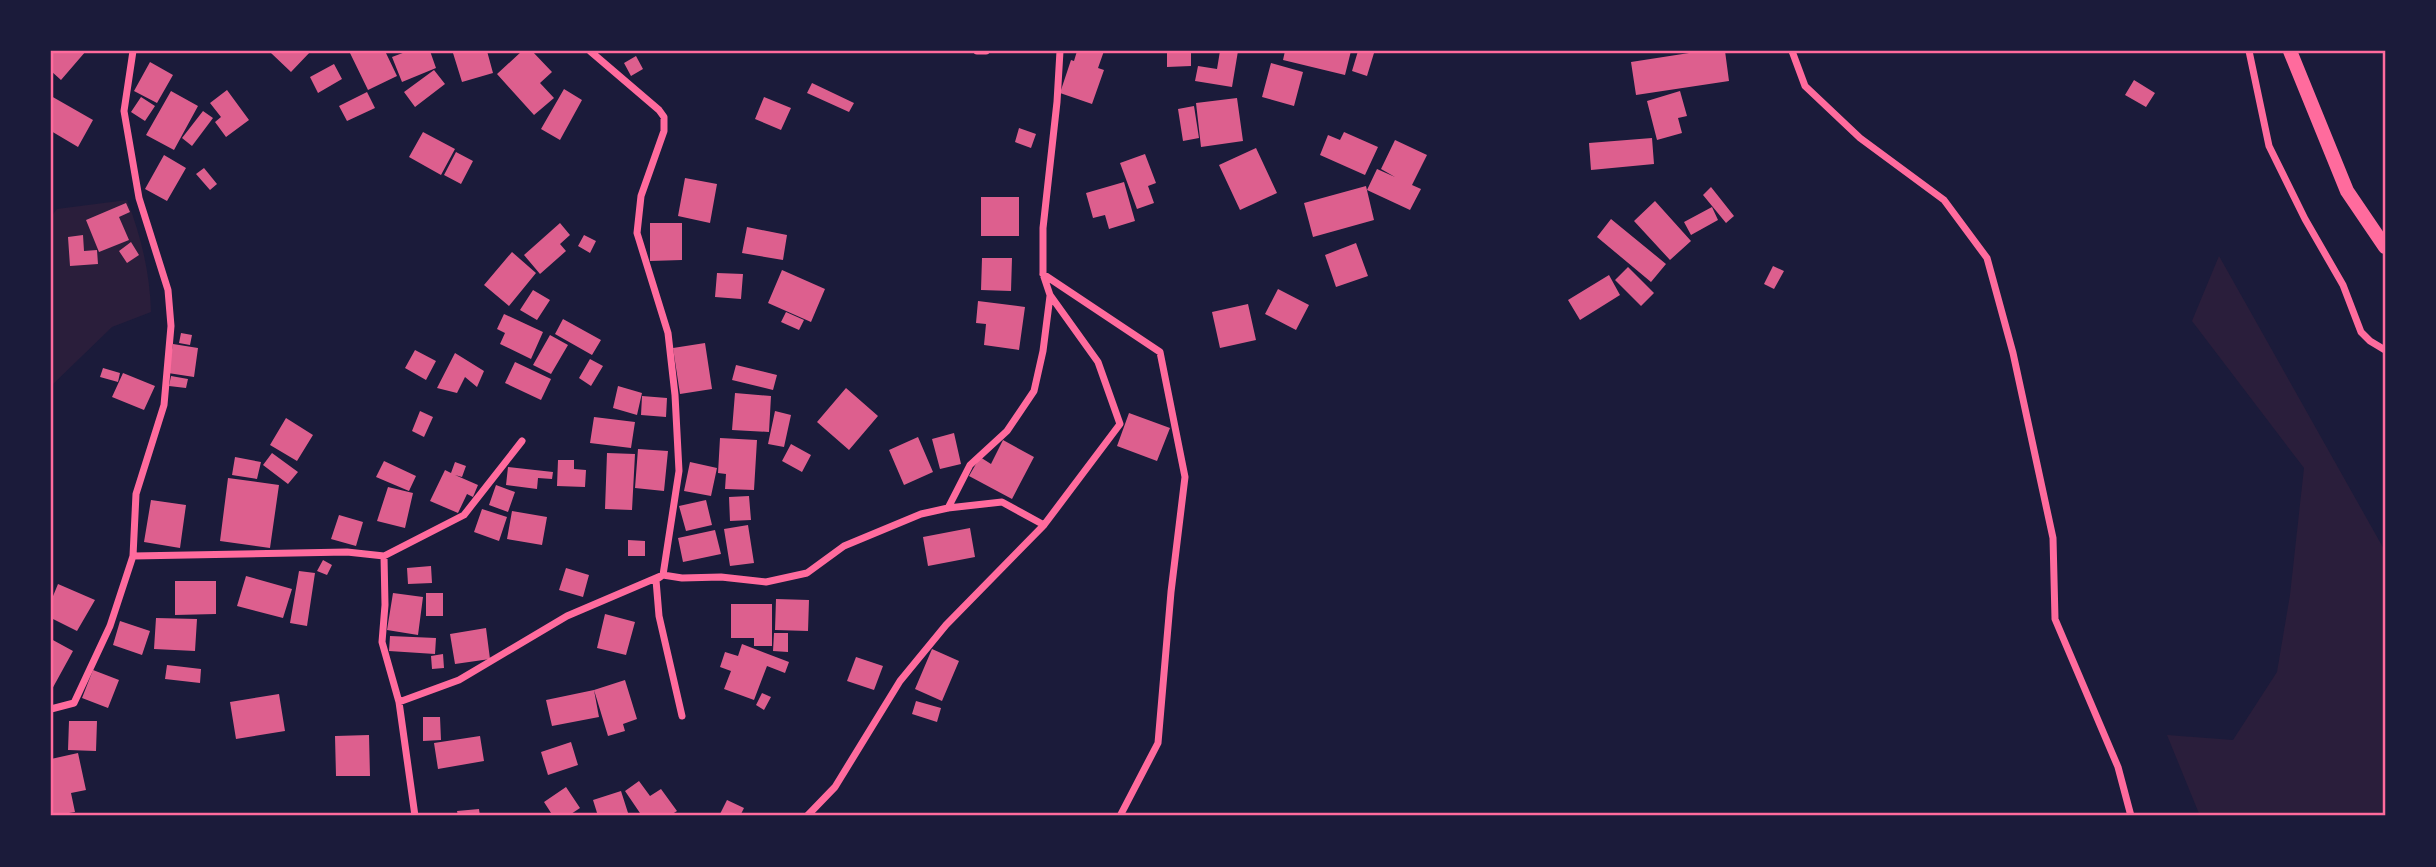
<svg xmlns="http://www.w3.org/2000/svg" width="2436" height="867" viewBox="0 0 2436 867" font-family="Roboto,sans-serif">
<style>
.green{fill:#2a1e3b}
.building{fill:#dd5f8e}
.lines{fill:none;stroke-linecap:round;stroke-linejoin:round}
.minor{stroke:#ff6b9d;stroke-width:7}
.trunk{stroke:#ff6b9d;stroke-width:14}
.neatline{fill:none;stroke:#ff6b9d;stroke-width:2.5}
</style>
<rect width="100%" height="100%" fill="#1b1b3a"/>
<path class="green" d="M 127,200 C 141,236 150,273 151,312 L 112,327 L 51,386 L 51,217 L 57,209 Z
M 2219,256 L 2385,551 L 2385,816 L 2200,816 L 2167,735 L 2233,740 L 2277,672 L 2290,595 L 2304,468 L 2192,321 Z"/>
<path class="building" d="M 54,51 L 86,51 L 61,80 L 51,71 L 51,54 Z
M 273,51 L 311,51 L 291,72 L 271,53 Z
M 356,51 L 385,51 L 397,76 L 368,90 L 350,53 Z
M 408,51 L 430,51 L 436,68 L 402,82 L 392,57 Z
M 462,51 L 487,51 L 493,73 L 462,82 L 453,53 Z
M 522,51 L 532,51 L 552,72 L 540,83 L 554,98 L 534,115 L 497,74 Z
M 1077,51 L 1104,51 L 1098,68 L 1104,70 L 1092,104 L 1060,93 L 1071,60 L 1074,61 Z
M 1167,51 L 1191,51 L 1191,66 L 1167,67 Z
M 1220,51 L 1238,51 L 1232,87 L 1195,81 L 1198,66 L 1217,69 Z
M 1285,51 L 1351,51 L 1345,75 L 1283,60 Z
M 1358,51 L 1374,53 L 1367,76 L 1352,71 Z
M 1702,51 L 1725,51 L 1729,81 L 1636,95 L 1631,62 Z
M 636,56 L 643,69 L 631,76 L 624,63 Z
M 150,62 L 173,75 L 157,103 L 134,91 Z
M 1271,63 L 1303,72 L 1294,106 L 1262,97 Z
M 334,64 L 342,79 L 318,93 L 310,77 Z
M 434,70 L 445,84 L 415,107 L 404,92 Z
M 2134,80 L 2155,93 L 2146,107 L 2125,95 Z
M 812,83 L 854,103 L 849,112 L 807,93 Z
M 564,89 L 582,100 L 560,140 L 541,129 Z
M 227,90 L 249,120 L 226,137 L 215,122 L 221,117 L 210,103 Z
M 171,91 L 198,106 L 174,150 L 146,135 Z
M 1680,91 L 1687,116 L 1678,118 L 1682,133 L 1657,140 L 1647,101 Z
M 367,92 L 375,108 L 347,121 L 339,106 Z
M 51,96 L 93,120 L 78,147 L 51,131 Z
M 141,97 L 155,106 L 145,121 L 131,112 Z
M 764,97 L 791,108 L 781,130 L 755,119 Z
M 1237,98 L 1243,141 L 1201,147 L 1196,103 Z
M 1194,106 L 1199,138 L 1183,141 L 1178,109 Z
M 203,111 L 213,118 L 192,146 L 182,138 Z
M 1019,128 L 1036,134 L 1031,148 L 1015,142 Z
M 423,132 L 455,149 L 441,175 L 409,157 Z
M 1344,132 L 1378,147 L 1365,175 L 1320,155 L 1328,135 L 1340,140 Z
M 1652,138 L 1654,164 L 1591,170 L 1589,143 Z
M 1395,140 L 1427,155 L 1412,185 L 1421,189 L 1410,210 L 1367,190 L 1377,169 L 1395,177 L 1381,169 Z
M 1256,148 L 1277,193 L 1240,210 L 1219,165 Z
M 456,152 L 473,161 L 461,184 L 444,175 Z
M 1145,154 L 1156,183 L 1148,186 L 1154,203 L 1137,209 L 1120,163 Z
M 164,155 L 186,168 L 167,201 L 145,189 Z
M 204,168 L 217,184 L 210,190 L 196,174 Z
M 685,178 L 717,184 L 710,223 L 678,216 Z
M 1124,182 L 1135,221 L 1109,229 L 1105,215 L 1093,218 L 1086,193 Z
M 1366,186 L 1374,220 L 1313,237 L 1304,203 Z
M 1711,187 L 1734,216 L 1726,223 L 1703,195 Z
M 981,197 L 1019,197 L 1019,236 L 981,236 Z
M 1655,201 L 1691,241 L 1670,260 L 1634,221 Z
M 126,203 L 130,212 L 119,217 L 129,240 L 99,252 L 86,220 Z
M 1712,207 L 1718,220 L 1691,235 L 1684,222 Z
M 1611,219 L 1666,264 L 1651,282 L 1597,237 Z
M 560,223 L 570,235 L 560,244 L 566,251 L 540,274 L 524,255 Z
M 650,223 L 682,223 L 682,260 L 650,261 Z
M 747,227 L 787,235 L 783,260 L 742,253 Z
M 83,235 L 84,251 L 97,250 L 98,264 L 70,266 L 68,237 Z
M 584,235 L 596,241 L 590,253 L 578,246 Z
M 131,242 L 139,255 L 127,263 L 119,251 Z
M 1356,243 L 1368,276 L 1336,287 L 1325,255 Z
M 512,252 L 536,273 L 509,306 L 484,285 Z
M 982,258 L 1012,258 L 1011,291 L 981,290 Z
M 1773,266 L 1784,271 L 1774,289 L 1764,284 Z
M 1628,267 L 1654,293 L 1641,306 L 1615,280 Z
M 782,270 L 825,289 L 811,322 L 768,303 Z
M 717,273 L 743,274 L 741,299 L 715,297 Z
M 1609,275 L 1620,295 L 1580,320 L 1568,300 Z
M 1278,289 L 1309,305 L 1296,330 L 1265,314 Z
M 533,290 L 550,300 L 537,320 L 520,310 Z
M 978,301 L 1025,307 L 1019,350 L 984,345 L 986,324 L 976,323 Z
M 1248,304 L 1256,340 L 1220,348 L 1212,312 Z
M 786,312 L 804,320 L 799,330 L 781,322 Z
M 504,314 L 543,332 L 531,359 L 500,344 L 505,333 L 497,329 Z
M 563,319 L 601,340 L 592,355 L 555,334 Z
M 181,333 L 192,335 L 190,345 L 179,343 Z
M 550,335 L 568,345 L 551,374 L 533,365 Z
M 705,343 L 712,389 L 680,394 L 673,348 Z
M 173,344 L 198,348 L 194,377 L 168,373 Z
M 415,350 L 436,361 L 426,380 L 405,368 Z
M 455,353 L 484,371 L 477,387 L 465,377 L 457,393 L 437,388 Z
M 590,359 L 603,366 L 591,386 L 579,378 Z
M 515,362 L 551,379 L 541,400 L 505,383 Z
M 736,365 L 777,375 L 773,390 L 732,380 Z
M 103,368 L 120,373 L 118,382 L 100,377 Z
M 123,373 L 155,386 L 144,410 L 112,397 Z
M 171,376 L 188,379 L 186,388 L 169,386 Z
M 618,386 L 642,393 L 637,415 L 613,408 Z
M 846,388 L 878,416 L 849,450 L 817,422 Z
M 735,393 L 771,396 L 769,432 L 732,430 Z
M 642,396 L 667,398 L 666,417 L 641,415 Z
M 420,411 L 433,417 L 424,437 L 412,431 Z
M 775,411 L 791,415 L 784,447 L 768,444 Z
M 1129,413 L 1170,428 L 1157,461 L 1117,446 Z
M 594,417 L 635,422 L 631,448 L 590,443 Z
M 286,418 L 313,435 L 297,461 L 270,445 Z
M 954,433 L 961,464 L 940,469 L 932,439 Z
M 918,437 L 933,472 L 904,485 L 889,450 Z
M 720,438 L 757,440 L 754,490 L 725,489 L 726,474 L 718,473 Z
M 1003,440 L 1034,457 L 1012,499 L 969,476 L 980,457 L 991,464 Z
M 791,444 L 811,455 L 802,472 L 782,461 Z
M 638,449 L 668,451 L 664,491 L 635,488 Z
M 272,453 L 298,472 L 288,484 L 263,465 Z
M 607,453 L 635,454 L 632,510 L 605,509 Z
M 235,457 L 261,462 L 257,479 L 232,475 Z
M 558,460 L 574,460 L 574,469 L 586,470 L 585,487 L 557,486 Z
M 384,461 L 416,476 L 409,491 L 376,477 Z
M 455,462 L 466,466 L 462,477 L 455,475 L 478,485 L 473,497 L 467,494 L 458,513 L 430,501 L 445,470 L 451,473 Z
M 690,462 L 717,468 L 711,496 L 684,491 Z
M 508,467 L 553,472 L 552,479 L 538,478 L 537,489 L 506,485 Z
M 228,478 L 279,485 L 270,548 L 220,541 Z
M 496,485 L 515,492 L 508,512 L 489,505 Z
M 388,487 L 413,493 L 405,528 L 377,521 Z
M 749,496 L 751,520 L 730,521 L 729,497 Z
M 151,500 L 186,505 L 180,548 L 144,542 Z
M 706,500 L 712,525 L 686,531 L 679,506 Z
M 482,509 L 507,517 L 499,541 L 474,532 Z
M 512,511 L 547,517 L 542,545 L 507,539 Z
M 339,515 L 363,522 L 356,546 L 331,539 Z
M 748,525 L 754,563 L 730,566 L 724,529 Z
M 970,528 L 975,557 L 928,566 L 923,537 Z
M 715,530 L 721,554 L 683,562 L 678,538 Z
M 628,540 L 645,541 L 645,556 L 628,556 Z
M 323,560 L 332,565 L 327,575 L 317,571 Z
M 431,566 L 432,583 L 408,584 L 407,568 Z
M 566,568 L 589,575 L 583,597 L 559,590 Z
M 299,571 L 315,573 L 307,626 L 290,623 Z
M 246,576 L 292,589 L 283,618 L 237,606 Z
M 175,581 L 216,581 L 216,614 L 175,615 Z
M 58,584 L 95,600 L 77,631 L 51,618 L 51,601 Z
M 393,593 L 423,597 L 418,635 L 387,630 Z
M 426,593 L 443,593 L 443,616 L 426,616 Z
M 776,599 L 809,600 L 808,631 L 775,630 Z
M 731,604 L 772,604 L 772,646 L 754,646 L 754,638 L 731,638 Z
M 605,614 L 635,622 L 626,655 L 597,648 Z
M 156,618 L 197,619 L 195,651 L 154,649 Z
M 120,621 L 150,631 L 142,655 L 113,645 Z
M 486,628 L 490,659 L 455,664 L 450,634 Z
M 774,633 L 788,633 L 788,652 L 773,651 Z
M 390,636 L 436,638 L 435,654 L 389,651 Z
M 51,639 L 73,651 L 51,691 Z
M 742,644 L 789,662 L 785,673 L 767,666 L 754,700 L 724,689 L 731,671 L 720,667 L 725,652 L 738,656 Z
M 932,649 L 959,661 L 942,701 L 915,689 Z
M 443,654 L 444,668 L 432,669 L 431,656 Z
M 856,657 L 883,666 L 874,690 L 847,681 Z
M 167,665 L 201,669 L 200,683 L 165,679 Z
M 93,670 L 119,680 L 108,708 L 82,698 Z
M 625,680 L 637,719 L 623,724 L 625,731 L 608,736 L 594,690 Z
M 594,690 L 599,717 L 552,726 L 546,700 Z
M 762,693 L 771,697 L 764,710 L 756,705 Z
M 279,694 L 285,731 L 236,739 L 230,702 Z
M 916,701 L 941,708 L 937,722 L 912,714 Z
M 423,717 L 440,717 L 441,740 L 423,741 Z
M 69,721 L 97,721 L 96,751 L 68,750 Z
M 369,735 L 370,776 L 336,776 L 335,736 Z
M 480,736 L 484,761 L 438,769 L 434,743 Z
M 571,742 L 578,765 L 548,775 L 541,752 Z
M 78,753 L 86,790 L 71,793 L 75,812 L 51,816 L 51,759 Z
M 639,781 L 650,796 L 661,789 L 677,811 L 669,816 L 642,816 L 625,791 Z
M 566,787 L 580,808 L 568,816 L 553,816 L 544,802 Z
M 621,791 L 629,816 L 598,816 L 593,800 Z
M 727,800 L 744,808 L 740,816 L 719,816 Z
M 479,809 L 480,816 L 458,816 L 457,811 Z"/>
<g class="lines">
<path class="minor" d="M 590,51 L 659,110 L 664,117 L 664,131 L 641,196 L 637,233 L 668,333 L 675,395 L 679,471 L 663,575 L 656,580 L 659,616 L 682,716
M 977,51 L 986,51
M 1792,51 L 1805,86 L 1860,138 L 1944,200 L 1987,258 L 2013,353 L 2053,538 L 2055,619 L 2118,767 L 2131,816
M 2249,51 L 2269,146 L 2305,219 L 2343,285 L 2361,332 L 2370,341 L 2385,350
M 1043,274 L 1160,352 L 1185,477 L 1171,592 L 1158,743 L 1120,816
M 948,508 L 970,465 L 1007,431 L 1034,391 L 1043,351 L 1050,296
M 133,556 L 347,552 L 384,556 L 464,515 L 522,441
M 384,556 L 385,605 L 382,642 L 399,702 L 415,816
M 399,702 L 459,680 L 567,616 L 663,575 L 682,578 L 721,577 L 766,582 L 807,573 L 844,546 L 921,514 L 948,508 L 1002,502 L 1044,525
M 51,709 L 74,703 L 110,626 L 133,556 L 136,494 L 164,405 L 171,326 L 168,290 L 139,198 L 124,111 L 133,51
M 807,816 L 835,787 L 900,681 L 946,625 L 1044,525 L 1120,424 L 1098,362 L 1050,295 L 1043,274 L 1043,228 L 1057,102 L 1060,51"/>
<path class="trunk" d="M 2290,51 L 2347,191 L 2385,247"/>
</g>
<rect width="2436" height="867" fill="none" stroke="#1b1b3a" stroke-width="105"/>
<rect x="52" y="52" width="2332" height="762" class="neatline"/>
</svg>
